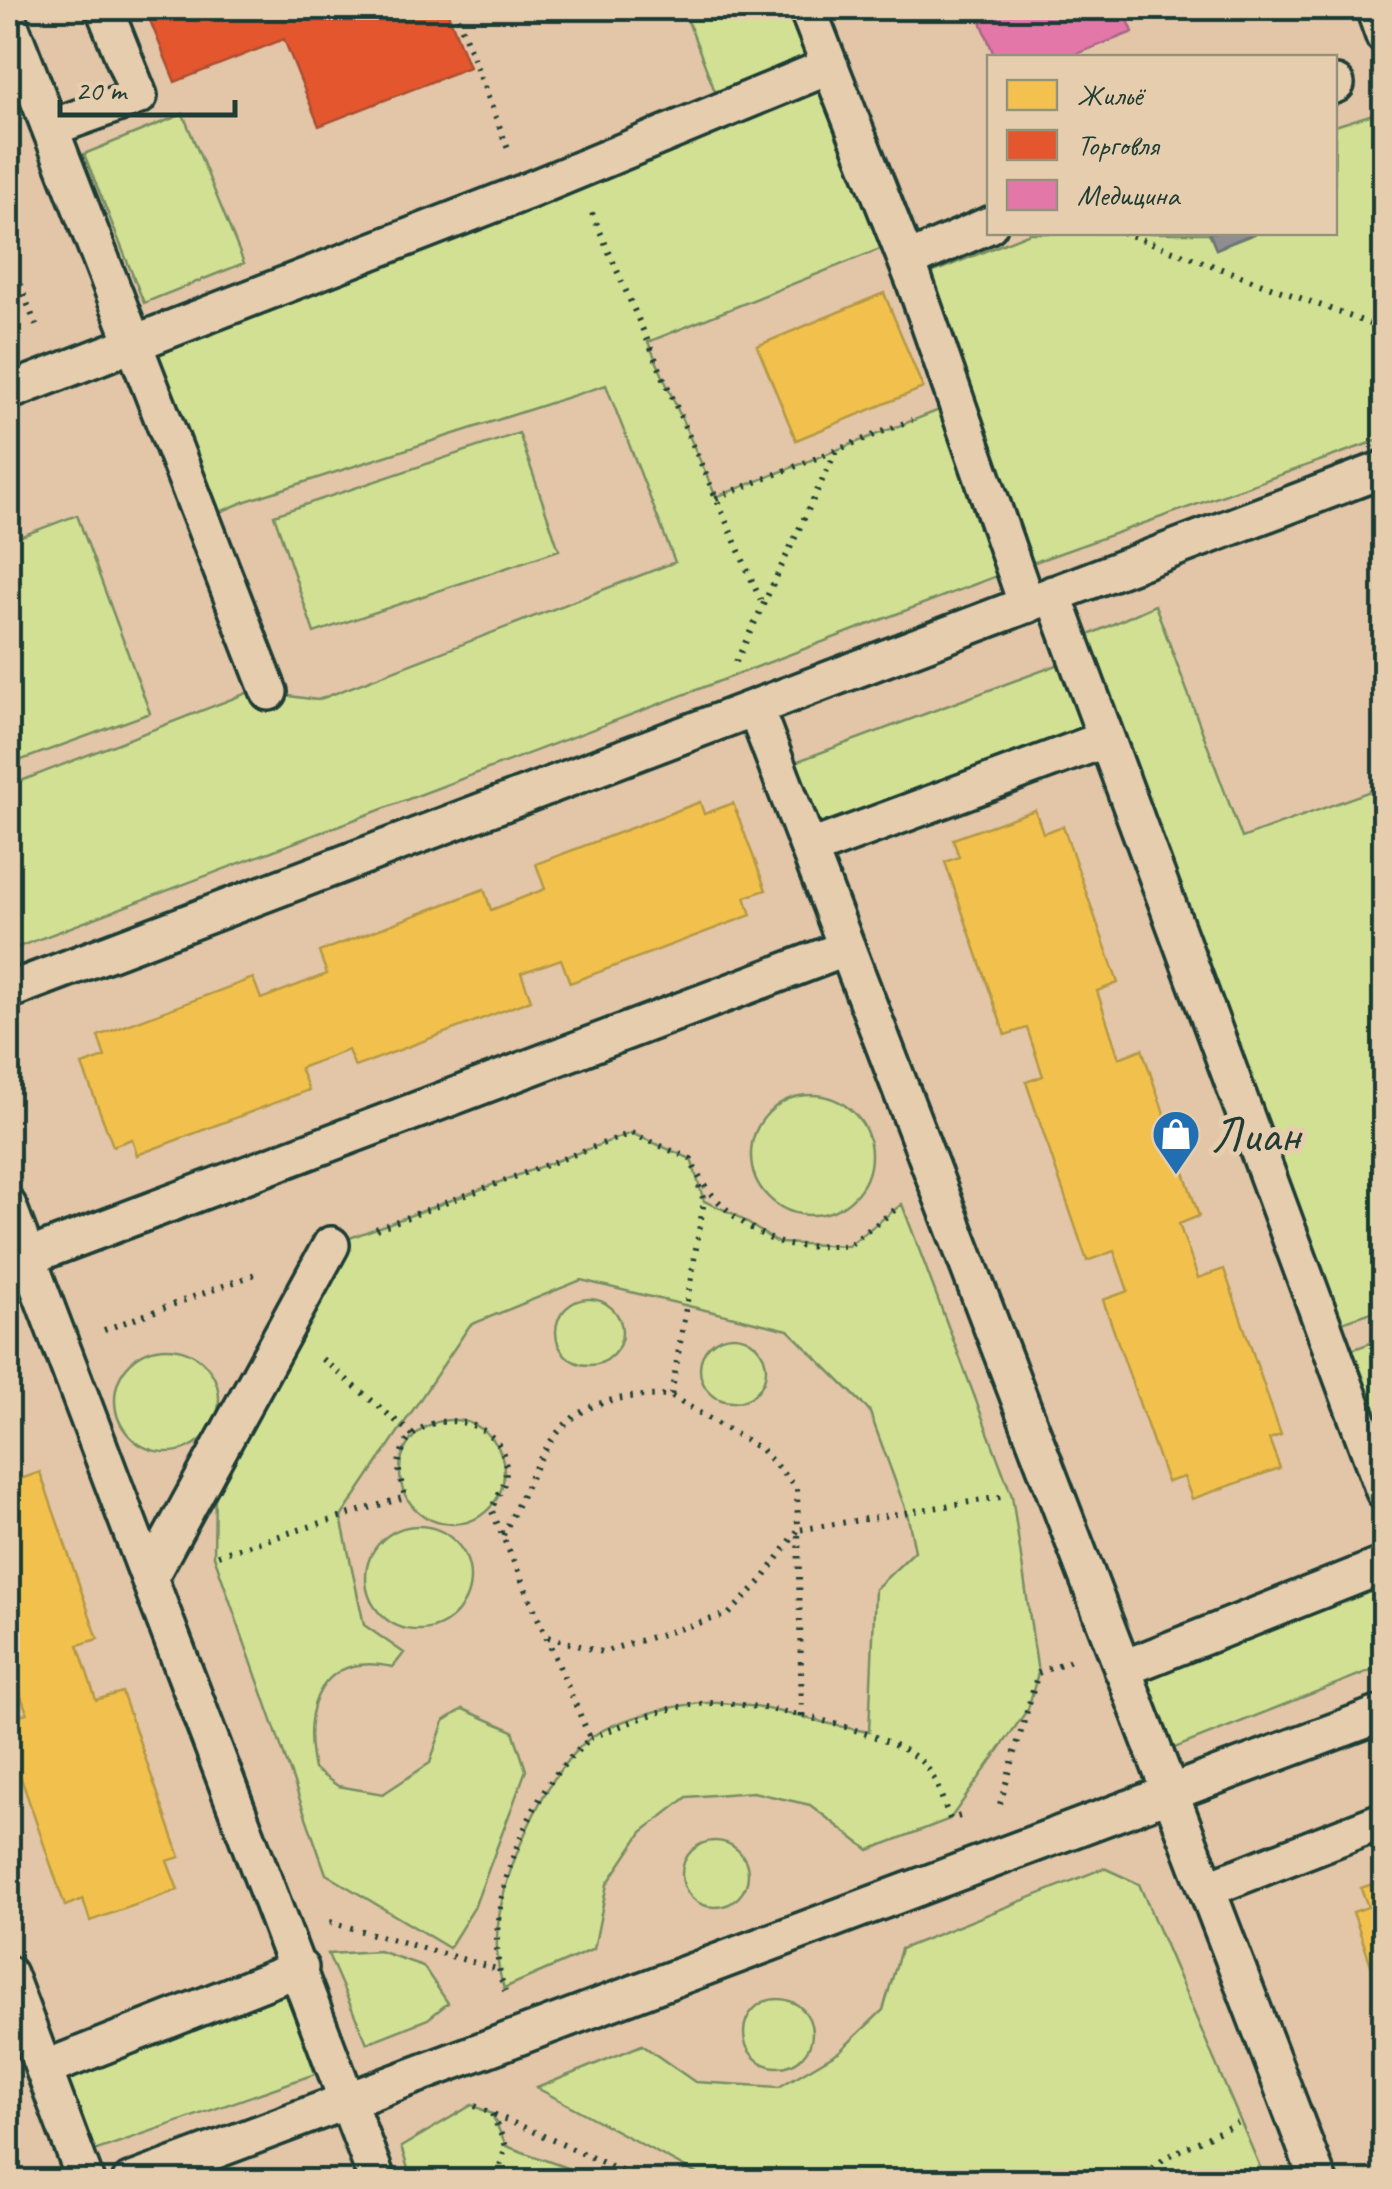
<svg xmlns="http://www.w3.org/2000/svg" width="1392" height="2189" viewBox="0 0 1392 2189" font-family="Caveat,sans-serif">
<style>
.green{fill:#d2e093;stroke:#788e64;stroke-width:2.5}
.homes{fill:#f2c14e;stroke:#b39946;stroke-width:2.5}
.shops{fill:#e4572e;stroke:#a94f30;stroke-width:2.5}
.health{fill:#e377a8;stroke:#a86685;stroke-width:2.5}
.industry{fill:#8d8d92;stroke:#6c7576;stroke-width:2.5}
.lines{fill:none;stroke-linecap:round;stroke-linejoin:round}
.service-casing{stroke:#1f3d34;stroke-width:42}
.path{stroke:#1f3d34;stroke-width:6;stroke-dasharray:2.5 8;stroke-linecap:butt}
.service{stroke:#e6cdae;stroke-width:35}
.labels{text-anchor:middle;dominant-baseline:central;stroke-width:10;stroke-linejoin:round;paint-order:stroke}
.poi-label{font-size:50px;fill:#1f3d34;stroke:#e6cdae;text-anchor:start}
</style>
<rect width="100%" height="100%" fill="#e3c5a7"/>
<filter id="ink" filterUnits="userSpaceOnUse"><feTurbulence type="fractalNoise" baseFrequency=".01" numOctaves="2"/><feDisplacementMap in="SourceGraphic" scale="20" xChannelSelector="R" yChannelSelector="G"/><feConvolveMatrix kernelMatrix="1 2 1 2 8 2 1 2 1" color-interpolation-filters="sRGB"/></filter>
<g filter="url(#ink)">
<path class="green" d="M 683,8 L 807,8 L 900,241 L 648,342 L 716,497 L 955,404 L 914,280 L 1030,233 L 1209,233 L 1216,249 L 1257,233 L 1334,232 L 1335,126 L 1373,114 L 1384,140 L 1384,438 L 1015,569 L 8,951 L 8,786 L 252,691 L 318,700 L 675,562 L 606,385 L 246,501 L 201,520 L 133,342 L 721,107 Z
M 183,114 L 244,263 L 144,303 L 84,154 Z
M 519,433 L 559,550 L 314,633 L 274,515 Z
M 77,515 L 150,713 L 8,765 L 8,541 Z
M 1155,605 L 1242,838 L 1384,786 L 1384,1308 L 1324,1328 L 1106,740 L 809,849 L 779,768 L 1076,658 L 1071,643 Z
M751 1155a60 60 0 1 1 120 0a60 60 0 1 1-120 0Z
M 631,1133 L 691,1159 L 704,1201 L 734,1214 L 778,1243 L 848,1246 L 902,1204 L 1012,1496 L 1038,1673 L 1028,1709 L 950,1819 L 869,1850 L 810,1805 L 753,1792 L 687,1797 L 642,1832 L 607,1884 L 594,1949 L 504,1988 C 488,1944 502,1890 519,1848 C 534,1811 556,1765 589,1739 C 614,1719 686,1701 719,1703 C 770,1705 819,1724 869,1732 L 875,1589 L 915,1551 L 907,1513 L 869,1410 L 788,1330 L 581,1280 L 470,1325 L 341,1517 L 364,1625 L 404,1653 L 393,1667 C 320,1651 301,1707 314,1769 L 338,1786 L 383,1794 L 430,1763 L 444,1721 L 463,1709 L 513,1731 L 526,1770 L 474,1908 L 449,1948 L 326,1874 L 214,1556 L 215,1491 L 331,1245 Z
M556 1332a33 33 0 1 1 66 0a33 33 0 1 1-66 0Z
M700 1369a33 33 0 1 1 66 0a33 33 0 1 1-66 0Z
M 1384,1338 L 1384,1491 L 1335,1356 Z
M115 1400a52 52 0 1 1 104 0a52 52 0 1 1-104 0Z
M400 1472a52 52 0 1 1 104 0a52 52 0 1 1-104 0Z
M366 1578a52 52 0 1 1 104 0a52 52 0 1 1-104 0Z
M 1384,1574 L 1384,1665 L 1157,1755 L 1122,1669 Z
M682 1874a33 33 0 1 1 66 0a33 33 0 1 1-66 0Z
M 1104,1868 L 1139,1884 L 1266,2181 L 923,2182 L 902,2171 L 870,2181 L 710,2181 L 537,2088 L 642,2045 L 695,2082 L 779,2087 L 840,2051 L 883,2010 L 901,1949 Z
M 379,1951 L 423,1966 L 448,2003 L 428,2019 L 367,2043 L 328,1954 Z
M 282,1975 L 315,2074 L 77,2157 L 44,2069 Z
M744 2033a34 34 0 1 1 68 0a34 34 0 1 1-68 0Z
M 472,2105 L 492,2114 L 506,2146 L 603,2181 L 412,2181 L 401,2147 Z"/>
<path class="homes" d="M 884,293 L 923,388 L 796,440 L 757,346 Z
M 700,802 L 704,814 L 733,803 L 766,890 L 745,897 L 751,915 L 570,983 L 561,959 L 521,973 L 531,1000 L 355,1067 L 348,1050 L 300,1068 L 309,1090 L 137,1155 L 132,1139 L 113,1146 L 82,1065 L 105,1057 L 98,1036 L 253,978 L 261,999 L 327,974 L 319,952 L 484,889 L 491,910 L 545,889 L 536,864 Z
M 1035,810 L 1043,833 L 1063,826 L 1118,983 L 1097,991 L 1119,1058 L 1142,1049 L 1199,1216 L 1179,1224 L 1198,1278 L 1224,1269 L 1281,1435 L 1269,1439 L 1280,1468 L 1192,1499 L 1184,1477 L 1167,1482 L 1103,1300 L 1128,1291 L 1114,1251 L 1087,1261 L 1026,1082 L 1043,1076 L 1027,1028 L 1005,1035 L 945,862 L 959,857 L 953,839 Z
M 8,1449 L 18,1480 L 40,1472 L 98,1639 L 78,1645 L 96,1700 L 122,1692 L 180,1857 L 167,1861 L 178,1890 L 90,1921 L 83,1899 L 65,1906 L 8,1740 L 8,1719 L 27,1713 L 13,1673 L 8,1675 Z
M 1384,1880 L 1384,2003 L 1353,1912 L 1368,1907 L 1361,1888 Z"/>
<path class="shops" d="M 145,8 L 446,8 L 469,67 L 319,126 L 284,39 L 175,82 Z"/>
<path class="health" d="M 976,8 L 1123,8 L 1133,32 L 1066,58 L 995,58 Z"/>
<path class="industry" d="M 1209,232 L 1257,232 L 1216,249 Z"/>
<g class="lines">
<g class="service-casing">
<path id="service" d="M 807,8 L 914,280 L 1027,605
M 1374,8 L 1384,36
M 8,20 L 269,692
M 1334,85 L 1336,84
M 50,128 L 139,96 L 104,8
M 907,261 L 989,225
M 8,392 L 525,192 L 830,66
M 1053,594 L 1384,1491
M 755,708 L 1319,2182
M 809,849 L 1106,739
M 8,991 L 1384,469
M 8,1206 L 378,2182
M 28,1257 L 847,948
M 150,1576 L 331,1245
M 1122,1669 L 1384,1565
M 1207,1889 L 1384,1820
M 8,1974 L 86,2182
M 44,2069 L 300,1968
M 130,2182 L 1384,1713"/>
</g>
<path class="path" d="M 454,8 L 508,149
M 592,213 L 763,606
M 1122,232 L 1384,329
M 8,255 L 38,330
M 716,498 L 912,420
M 736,662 L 838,447
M 376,1229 L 631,1133 L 691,1159 C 701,1193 743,1227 775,1241 C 794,1250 827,1245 848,1246 L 896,1209
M 104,1330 L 261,1272
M 322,1359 L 413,1435
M 503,1535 C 548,1445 554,1391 671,1396 L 704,1201 L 697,1180
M 218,1555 L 405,1497 C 403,1488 398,1474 399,1465 C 406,1397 517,1413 505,1480 C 503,1489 495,1501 491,1509 L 590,1738 C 578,1751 564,1763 553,1778 C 515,1833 481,1926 505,1991
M 548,1637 L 602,1652 L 729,1614 L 763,1579 L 798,1530 L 797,1489 L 762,1450 L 671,1396
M 802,1716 L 798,1530 L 1007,1496
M 590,1738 C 631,1722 672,1703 717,1703 C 759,1703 905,1733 928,1769 C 938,1783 943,1803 950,1819 L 964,1815
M 1000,1804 L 1038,1673 L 1071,1660
M 330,1922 L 497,1969
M 475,2106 L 648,2182
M 492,2114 L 506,2146 L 495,2182
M 873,2182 L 902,2171 L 923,2182
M 1137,2182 L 1166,2157 L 1244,2120"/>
<use href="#service" class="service"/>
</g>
</g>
<defs>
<g id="shop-pin" transform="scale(2.5)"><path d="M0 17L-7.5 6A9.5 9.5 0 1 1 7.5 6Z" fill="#1f6fb2" stroke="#e6cdae"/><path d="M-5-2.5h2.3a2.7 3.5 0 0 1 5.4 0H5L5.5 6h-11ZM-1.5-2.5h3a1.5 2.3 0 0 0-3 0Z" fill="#fff"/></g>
</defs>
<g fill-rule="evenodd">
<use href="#shop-pin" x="1176" y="1134"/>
</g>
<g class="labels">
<g class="poi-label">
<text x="1211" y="1134">Лиан</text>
</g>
</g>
<rect width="1392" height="2189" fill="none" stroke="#e6cdae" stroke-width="40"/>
<rect x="20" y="20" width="1352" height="2149" fill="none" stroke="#1f3d34" stroke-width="4" filter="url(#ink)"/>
<rect x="987" y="55" width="350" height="180" fill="#e6cdae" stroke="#96937d" stroke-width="2.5"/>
<rect x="1007" y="80" width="50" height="30" fill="#f2c14e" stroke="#96937d" stroke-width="2.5"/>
<text x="1077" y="105" font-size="30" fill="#1f3d34">Жильё</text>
<rect x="1007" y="130" width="50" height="30" fill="#e4572e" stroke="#96937d" stroke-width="2.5"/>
<text x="1077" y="155" font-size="30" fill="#1f3d34">Торговля</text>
<rect x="1007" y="180" width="50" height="30" fill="#e377a8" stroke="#96937d" stroke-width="2.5"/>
<text x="1077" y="205" font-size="30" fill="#1f3d34">Медицина</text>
<path d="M60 100v15h175v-15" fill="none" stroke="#1f3d34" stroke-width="5"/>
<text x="75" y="100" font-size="30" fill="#1f3d34" stroke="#e6cdae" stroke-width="8" paint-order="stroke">20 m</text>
</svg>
